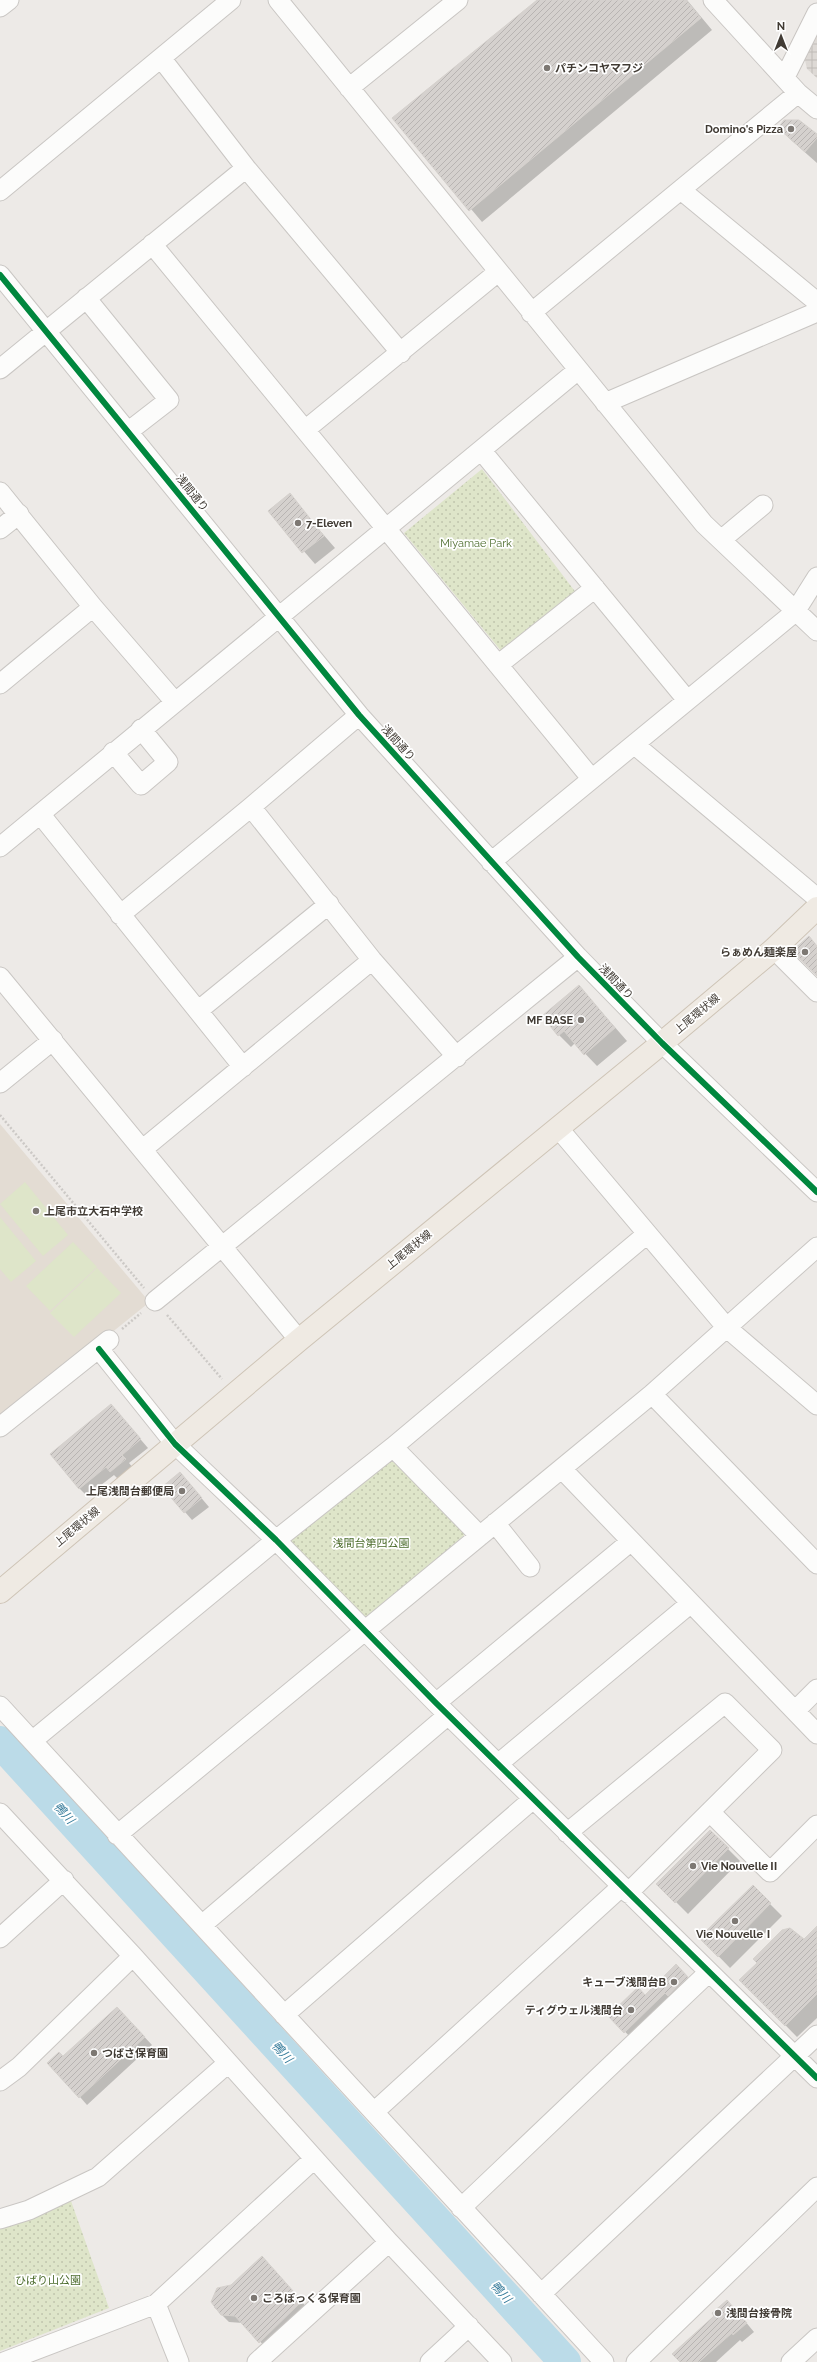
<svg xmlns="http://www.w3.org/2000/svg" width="817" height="2362" viewBox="0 0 817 2362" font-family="Raleway,'Noto Sans JP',sans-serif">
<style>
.industrial{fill:url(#industrial-grid)}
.education{fill:#e3dcd3}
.grass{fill:#dee5c9}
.park{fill:url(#park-dots)}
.shadow{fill:#0003}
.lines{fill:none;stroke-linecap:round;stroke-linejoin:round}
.river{stroke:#bbdbe8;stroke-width:32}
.building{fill:url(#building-hatch);stroke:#d5d1cd}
.minor-casing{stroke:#c9c6c3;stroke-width:21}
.major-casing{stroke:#cec4b6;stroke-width:24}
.path{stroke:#ccc9c6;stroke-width:2.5;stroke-dasharray:2 2;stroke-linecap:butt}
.minor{stroke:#fcfcfb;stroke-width:19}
.major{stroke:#efeae3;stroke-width:22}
.cycleway-casing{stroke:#fff;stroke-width:8}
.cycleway{stroke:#00873e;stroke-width:6}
.poi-dot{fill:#7d7873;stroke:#fff;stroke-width:1.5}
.labels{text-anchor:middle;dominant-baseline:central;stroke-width:3.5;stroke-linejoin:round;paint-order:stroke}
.poi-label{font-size:11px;font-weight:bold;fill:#413b34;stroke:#fff;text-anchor:start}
.street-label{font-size:11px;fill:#413b34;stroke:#fff}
.park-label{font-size:11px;fill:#4d6d2e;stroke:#fff}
.water-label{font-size:12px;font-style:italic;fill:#377c9b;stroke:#fff}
</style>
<defs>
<pattern id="industrial-grid" width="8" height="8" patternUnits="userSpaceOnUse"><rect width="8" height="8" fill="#ddd9d5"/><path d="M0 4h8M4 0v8" fill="none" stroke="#bfbbb7"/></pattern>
<pattern id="park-dots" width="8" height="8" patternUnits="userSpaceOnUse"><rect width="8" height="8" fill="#dee5c9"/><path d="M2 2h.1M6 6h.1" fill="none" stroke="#c0c5ad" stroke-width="1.8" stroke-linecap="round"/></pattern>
<pattern id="building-hatch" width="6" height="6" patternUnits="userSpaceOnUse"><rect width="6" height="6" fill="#d5d1ce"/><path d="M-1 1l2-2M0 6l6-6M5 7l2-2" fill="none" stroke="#b8b4b2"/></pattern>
</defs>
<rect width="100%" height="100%" fill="#edeae7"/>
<path class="industrial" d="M 817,29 L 817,78 L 807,69 L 804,56 Z"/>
<path class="education" d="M 0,1124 L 146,1298 L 146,1305 L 0,1422 Z"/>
<path class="grass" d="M 25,1182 L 68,1235 L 43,1256 L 0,1204 Z
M 0,1217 L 36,1261 L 11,1282 L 0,1269 Z
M 73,1242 L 97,1267 L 50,1311 L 26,1286 Z
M 97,1268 L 121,1293 L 74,1337 L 50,1313 Z"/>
<path class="park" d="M 482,469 L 577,594 L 502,652 L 404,533 Z
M 392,1453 L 469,1531 L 364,1622 L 286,1541 Z
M 71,2201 L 109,2308 L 0,2351 L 0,2227 Z"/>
<path class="shadow" d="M 539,0 L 687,0 L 712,30 L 482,222 L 394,118 Z
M 779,128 L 817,136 L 817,163 L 791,140 Z
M 289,495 L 335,548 L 315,564 L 269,511 Z
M 579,986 L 627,1041 L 597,1066 L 575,1043 L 571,1047 L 559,1035 Z
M 111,1405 L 148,1448 L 129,1463 L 133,1468 L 118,1479 L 114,1475 L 87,1496 L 79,1488 Z
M 187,1481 L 209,1507 L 192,1520 L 185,1512 Z
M 710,1831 L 740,1861 L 688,1914 L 658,1884 Z
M 753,1887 L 782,1916 L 730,1968 L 701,1938 Z
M 817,1928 L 817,2018 L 797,2037 L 741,1980 L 804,1940 Z
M 676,1966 L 695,1985 L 633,2040 L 610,2016 L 645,1996 Z
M 125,2016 L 152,2045 L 87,2105 L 80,2097 L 63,2058 Z
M 270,2266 L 309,2310 L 268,2350 L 243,2323 L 229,2322 L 214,2307 L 213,2297 L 218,2289 L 232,2286 Z
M 735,2309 L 754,2332 L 742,2342 L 740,2340 L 716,2362 L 681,2362 Z"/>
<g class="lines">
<path class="river" d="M 0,1742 L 565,2362"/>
</g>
<path class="building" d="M 537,0 L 686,0 L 701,18 L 469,211 L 392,118 Z
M 784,120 L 799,120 L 817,134 L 817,138 L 805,152 L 778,128 Z
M 290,493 L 324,536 L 302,553 L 268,511 Z
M 809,936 L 817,946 L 817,976 L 792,951 Z
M 579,985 L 615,1028 L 584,1055 L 564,1031 L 558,1036 L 542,1016 Z
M 111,1404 L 141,1439 L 122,1455 L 126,1459 L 110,1472 L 106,1467 L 79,1489 L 50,1454 Z
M 180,1472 L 202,1498 L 184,1513 L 162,1487 Z
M 710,1830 L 729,1848 L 675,1903 L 656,1884 Z
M 753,1885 L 771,1903 L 718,1957 L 699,1938 Z
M 817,1926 L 817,1994 L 785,2026 L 739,1980 L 757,1963 L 753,1959 L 782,1930 L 790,1928 L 804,1939 Z
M 676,1964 L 688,1977 L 668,1996 L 665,1993 L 624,2033 L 608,2016 L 638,1987 L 645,1995 Z
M 117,2007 L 145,2037 L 79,2098 L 47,2063 L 59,2052 L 63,2056 Z
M 262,2256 L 302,2301 L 259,2343 L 235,2316 L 221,2315 L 211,2302 L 217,2288 L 231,2285 Z
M 727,2300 L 747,2323 L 733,2335 L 732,2333 L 699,2362 L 680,2362 L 672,2354 L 714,2316 L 712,2313 Z"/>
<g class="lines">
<g class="minor-casing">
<path id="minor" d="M 278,0 L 704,524 L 817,631
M 713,0 L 798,93 L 817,109
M 0,7 L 9,0
M 161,58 L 246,168 L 401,353
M 785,77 L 817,13
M 349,88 L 458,0
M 681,190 L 817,302
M 0,191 L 231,0
M 152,244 L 591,778
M 0,275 L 359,715 L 578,957 L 662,1043 L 817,1192
M 86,298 L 169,400 L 129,431
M 531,313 L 798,93
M 0,369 L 246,168
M 605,403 L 817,312
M 305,430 L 498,272
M 481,450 L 687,700
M 0,492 L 93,607 L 175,702
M 0,529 L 19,514
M 721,540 L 763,505
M 498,665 L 595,588
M 0,684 L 93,607
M 635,745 L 817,898
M 113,752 L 141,785 L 168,762 L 141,729
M 251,807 L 372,960 L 457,1057
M 41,815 L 243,1067
M 0,847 L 578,370
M 491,862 L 795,612 L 817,577
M 120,915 L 251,807 L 359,715
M 774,949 L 817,992
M 0,977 L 299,1340
M 199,1010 L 329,904
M 0,1083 L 53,1040
M 559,1129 L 727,1328 L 817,1405
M 143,1149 L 372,960
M 155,1301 L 578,957
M 99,1349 L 175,1444 L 276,1540 L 436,1703 L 817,2078
M 652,1394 L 817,1564
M 0,1427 L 109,1340
M 393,1447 L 480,1536
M 562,1469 L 817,1734
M 495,1523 L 530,1567
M 436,1703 L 630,1542
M 0,1706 L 604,2362
M 795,1711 L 817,1689
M 32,1741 L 276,1540 L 393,1447 L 647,1234
M 498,1764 L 691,1603
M 710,1812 L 770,1872 L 817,1825
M 0,1813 L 133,1956 L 389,2242 L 502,2362
M 567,1833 L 725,1703 L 772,1750 L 628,1893
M 117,1835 L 652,1394 L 817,1247
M 202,1925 L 448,1715
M 0,1938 L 64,1880
M 284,2015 L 533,1799
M 0,2081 L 19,2067 L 133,1956
M 374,2112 L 621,1887
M 461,2208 L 709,1972
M 0,2219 L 29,2210 L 98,2177 L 228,2063
M 541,2294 L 817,2035
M 156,2304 L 179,2362
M 4,2362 L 156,2304 L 314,2159
M 257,2362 L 389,2242
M 430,2362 L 469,2326
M 636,2362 L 817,2187
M 791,2362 L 817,2338"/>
</g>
<g class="major-casing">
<path id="major" d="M 0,1592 L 299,1340 L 662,1043 L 774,949 L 817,908"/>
</g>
<path class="path" d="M 0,1115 L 144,1288
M 167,1315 L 222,1379
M 122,1329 L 141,1313"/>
<use href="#minor" class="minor"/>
<use href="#major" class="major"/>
<g class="cycleway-casing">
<path id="cycleway" d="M 0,275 L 359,715 L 578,957 L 662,1043 L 817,1192
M 99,1349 L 175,1444 L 276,1540 L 436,1703 L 817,2078"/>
</g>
<use href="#cycleway" class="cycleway"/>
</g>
<g class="poi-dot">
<circle cx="547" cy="68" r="4"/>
<circle cx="791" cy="129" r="4"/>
<circle cx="298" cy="523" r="4"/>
<circle cx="805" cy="952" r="4"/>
<circle cx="581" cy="1020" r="4"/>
<circle cx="36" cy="1211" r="4"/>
<circle cx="182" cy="1491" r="4"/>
<circle cx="693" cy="1866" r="4"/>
<circle cx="735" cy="1921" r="4"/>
<circle cx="674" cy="1982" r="4"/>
<circle cx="631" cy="2010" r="4"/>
<circle cx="94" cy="2053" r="4"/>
<circle cx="254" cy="2298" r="4"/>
<circle cx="718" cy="2313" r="4"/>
</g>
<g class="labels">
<g class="poi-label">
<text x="555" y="68">パチンコヤマフジ</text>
<text x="783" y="129" text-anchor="end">Domino's Pizza</text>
<text x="306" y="523">7-Eleven</text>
<text x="797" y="952" text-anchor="end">らぁめん麺楽屋</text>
<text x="573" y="1020" text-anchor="end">MF BASE</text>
<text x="44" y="1211">上尾市立大石中学校</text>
<text x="174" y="1491" text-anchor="end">上尾浅間台郵便局</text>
<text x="701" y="1866">Vie NouvelleⅡ</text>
<text x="735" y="1934" text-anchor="middle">Vie NouvelleⅠ</text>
<text x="666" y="1982" text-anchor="end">キューブ浅間台B</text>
<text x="623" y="2010" text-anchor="end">ティグウェル浅間台</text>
<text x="102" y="2053">つばさ保育園</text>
<text x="262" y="2298">ころぽっくる保育園</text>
<text x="726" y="2313">浅間台接骨院</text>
</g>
<g class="street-label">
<text transform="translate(192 493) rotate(51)">浅間通り</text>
<text transform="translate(398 743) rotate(48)">浅間通り</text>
<text transform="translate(616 982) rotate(46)">浅間通り</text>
<text transform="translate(697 1014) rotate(-40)">上尾環状線</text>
<text transform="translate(409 1250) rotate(-39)">上尾環状線</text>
<text transform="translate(77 1527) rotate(-40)">上尾環状線</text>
</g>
<g class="park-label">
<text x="476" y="543">Miyamae Park</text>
<text x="371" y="1543">浅間台第四公園</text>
<text x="48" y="2280">ひばり山公園</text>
</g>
<g class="water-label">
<text transform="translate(64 1813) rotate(48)">鴨川</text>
<text transform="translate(282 2052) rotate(48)">鴨川</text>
<text transform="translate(501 2292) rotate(48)">鴨川</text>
</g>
</g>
<g transform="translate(781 36)" stroke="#ffffff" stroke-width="3" paint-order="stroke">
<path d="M0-3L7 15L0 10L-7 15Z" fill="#413b34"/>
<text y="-6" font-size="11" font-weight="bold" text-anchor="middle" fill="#413b34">N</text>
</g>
</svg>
